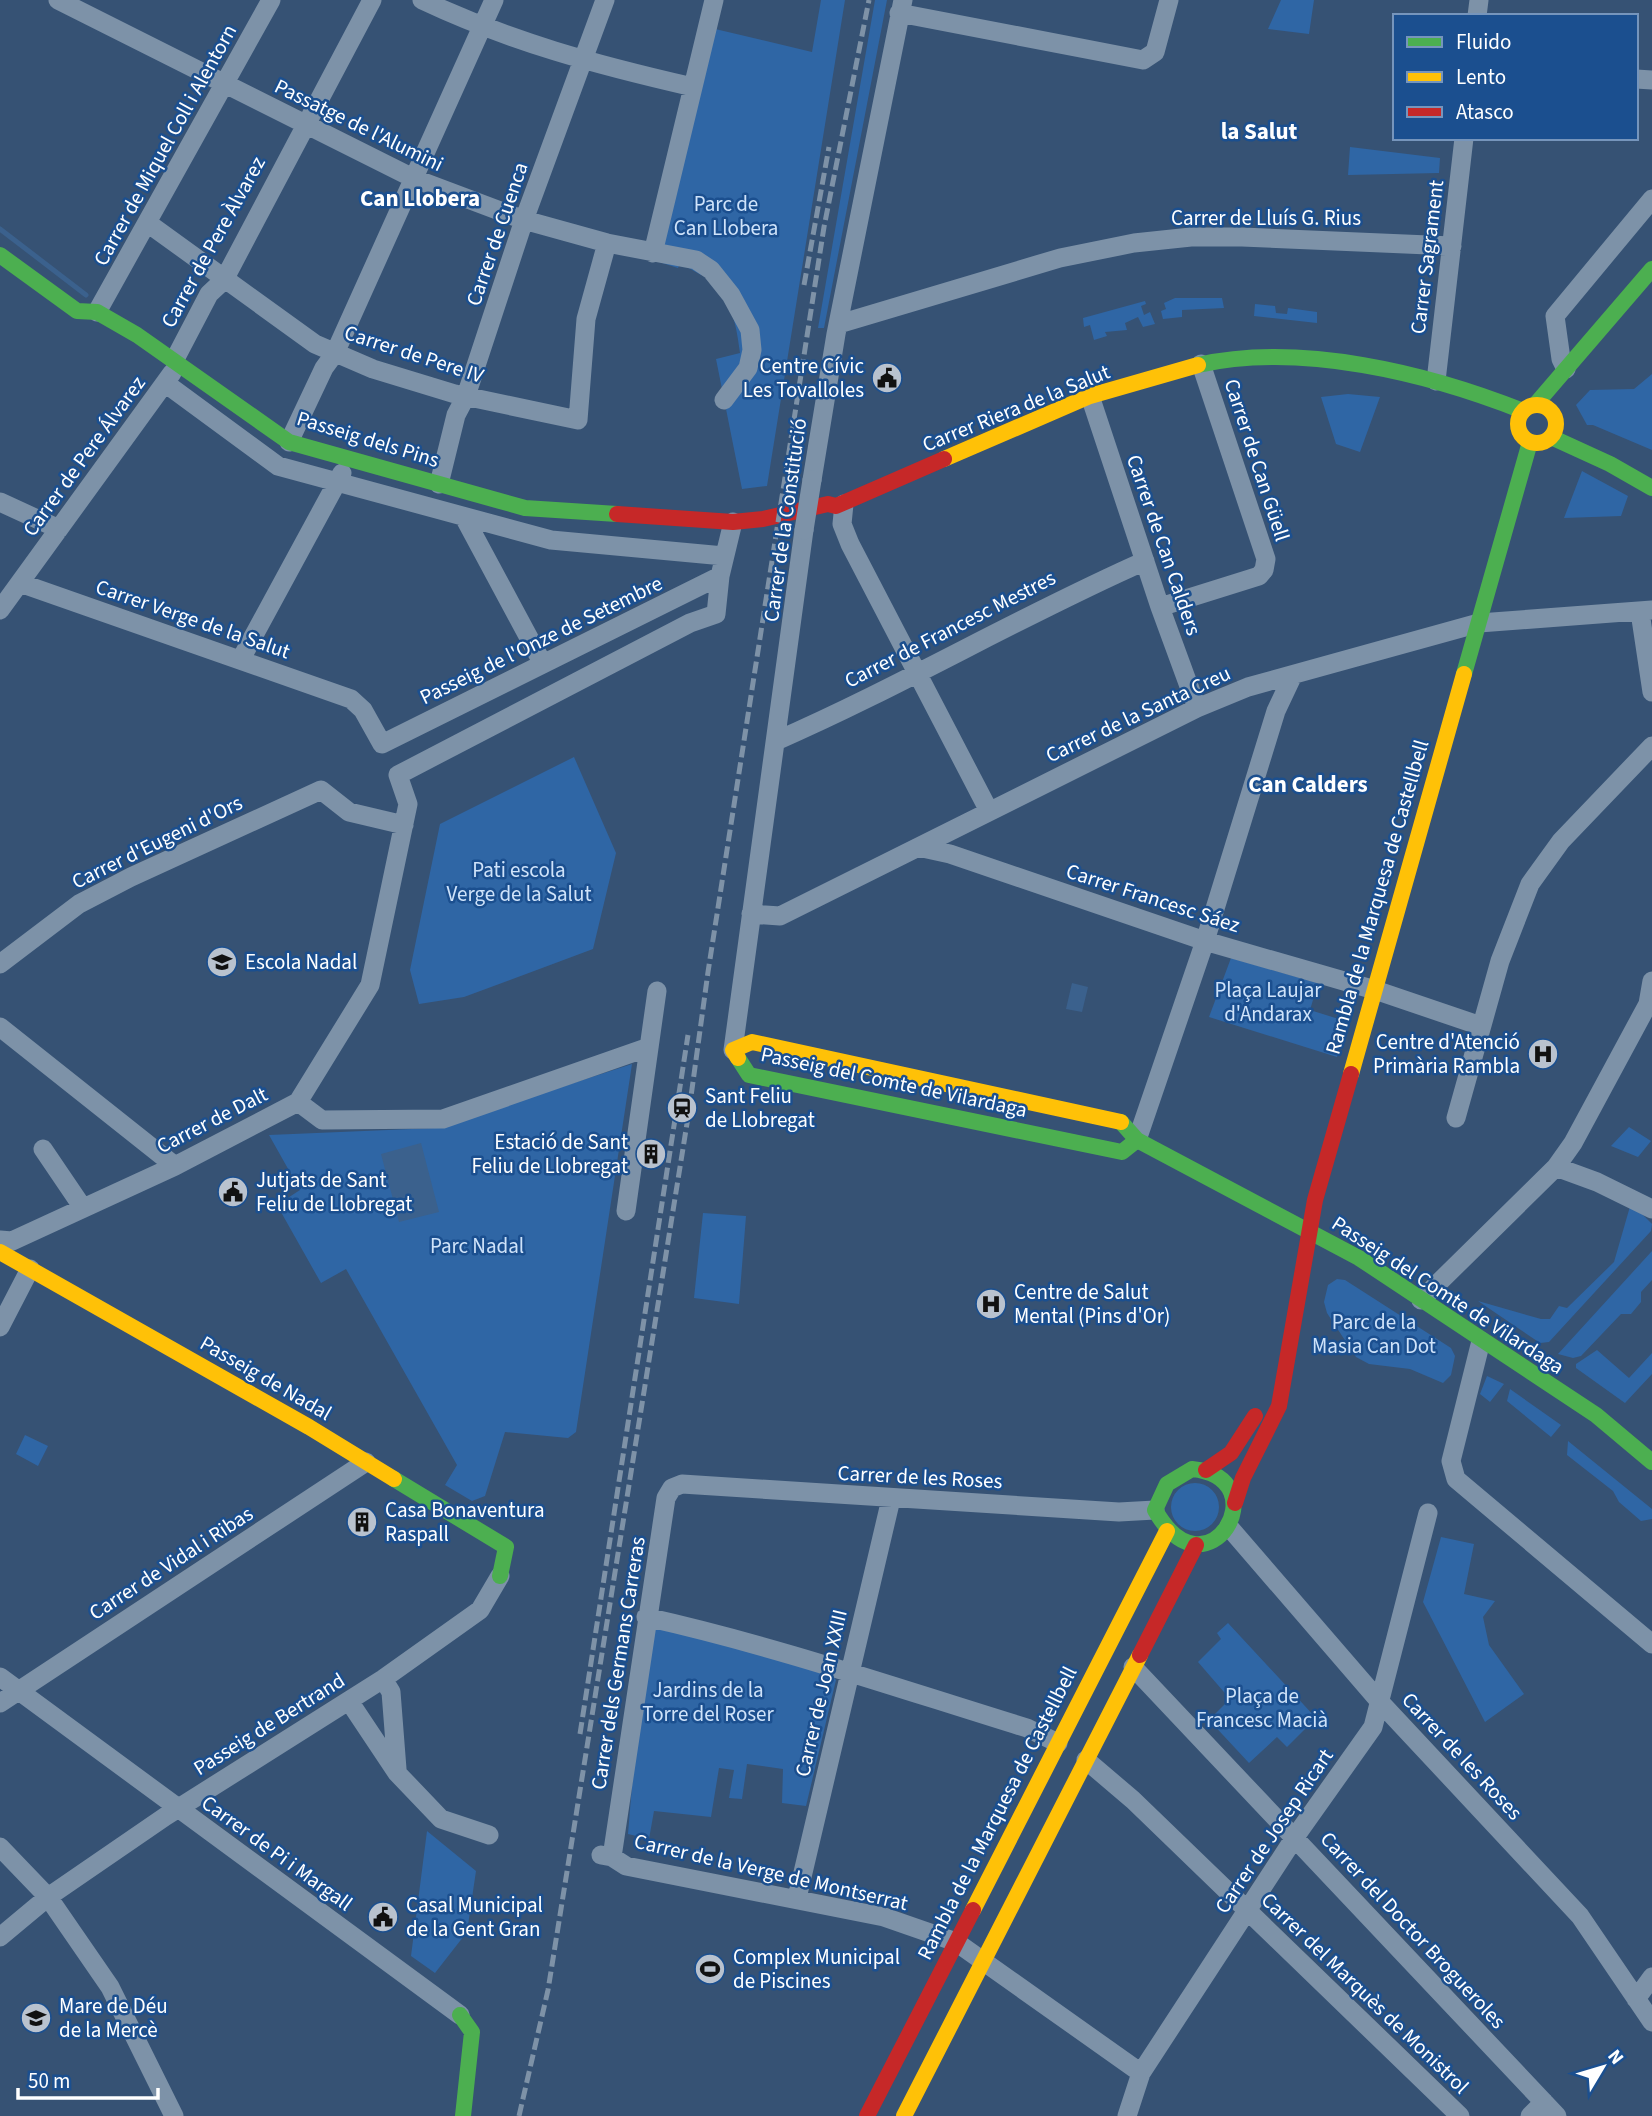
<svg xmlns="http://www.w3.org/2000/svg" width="1652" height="2116" viewBox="0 0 1652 2116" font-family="'Source Sans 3',sans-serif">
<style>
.green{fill:#2f66a5}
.water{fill:#3b618d}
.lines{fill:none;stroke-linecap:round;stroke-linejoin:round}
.stream{stroke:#3b618d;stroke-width:5}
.street{stroke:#7d92a8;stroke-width:19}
.fast{stroke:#4caf50;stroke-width:16}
.slow{stroke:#ffc107;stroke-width:16}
.jam{stroke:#c62828;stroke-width:16}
.rail{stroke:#7e92a7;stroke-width:5;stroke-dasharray:12 5;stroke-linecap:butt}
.street-bridge{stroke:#7d92a8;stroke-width:19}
.labels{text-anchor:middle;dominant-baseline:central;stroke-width:5;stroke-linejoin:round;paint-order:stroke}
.street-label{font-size:21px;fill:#fff;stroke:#1b4f8f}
.park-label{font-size:21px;fill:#cfe3fa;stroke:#1b4f8f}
.poi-label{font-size:21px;fill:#fff;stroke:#1b4f8f;text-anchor:start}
.neighbourhood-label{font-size:23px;font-weight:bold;fill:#fff;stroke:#1b4f8f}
</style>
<rect width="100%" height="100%" fill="#365274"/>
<path class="green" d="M 821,0 L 845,0 L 767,486 L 742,489 L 716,359 L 740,353 C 735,315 731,302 705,273 L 701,275 L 680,263 L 678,268 L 656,261 L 711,28 L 812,52 Z
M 875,0 L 887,0 L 824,328 L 818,328 Z
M 1281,0 L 1314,0 L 1309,34 L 1268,29 Z
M 1350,147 L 1440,158 L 1439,173 L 1348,175 Z
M 1175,298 L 1222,298 L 1224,308 L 1182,310 L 1182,317 L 1163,319 L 1161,311 L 1166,309 L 1164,303 Z
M 1145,301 L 1146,304 L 1141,306 L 1144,315 L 1150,312 L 1155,324 L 1143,327 L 1138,317 L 1125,323 L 1127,330 L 1105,332 L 1107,336 L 1094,340 L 1090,325 L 1084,327 L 1083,318 Z
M 1255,304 L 1275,306 L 1276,313 L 1287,314 L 1288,308 L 1317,312 L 1317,323 L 1254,316 Z
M 1652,374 L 1652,450 L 1593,425 L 1587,425 L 1576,405 L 1590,390 L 1634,389 Z
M 1348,394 L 1380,397 L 1360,452 L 1336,444 L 1321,397 Z
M 1582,471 L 1628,496 L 1621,516 L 1564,518 Z
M 574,757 L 616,853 L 593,949 L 464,997 L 419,1004 L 410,970 L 440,824 Z
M 1231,958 L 1318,983 L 1310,1010 L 1345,1021 L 1337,1057 L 1209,1017 Z
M 632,1064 L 576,1432 L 568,1438 L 505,1432 L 485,1496 L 472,1501 L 445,1485 L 457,1465 L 346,1269 L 321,1283 L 277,1205 L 300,1190 L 269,1135 L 435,1128 Z
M 1629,1127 L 1651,1141 L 1638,1157 L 1611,1146 Z
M 1631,1203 L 1652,1224 L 1651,1231 L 1549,1342 L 1540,1343 L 1478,1301 L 1541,1319 L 1550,1319 L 1559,1306 L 1567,1308 L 1614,1262 Z
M 703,1213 L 746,1216 L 739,1304 L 694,1298 Z
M 1652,1251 L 1652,1280 L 1641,1292 L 1641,1302 L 1631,1314 L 1621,1314 L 1581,1356 L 1573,1358 L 1558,1354 Z
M 1337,1279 L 1345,1280 L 1451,1348 L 1455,1356 L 1451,1375 L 1443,1383 L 1410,1369 L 1369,1364 L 1356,1357 L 1327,1313 L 1324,1302 L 1328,1285 Z
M 1597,1350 L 1629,1378 L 1652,1353 L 1652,1374 L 1625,1403 L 1576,1368 L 1576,1364 Z
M 1487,1376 L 1504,1384 L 1490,1402 L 1480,1394 Z
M 1510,1389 L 1561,1425 L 1551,1437 L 1507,1401 Z
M 25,1435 L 48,1446 L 38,1466 L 16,1454 Z
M 1568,1441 L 1652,1509 L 1652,1519 L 1641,1521 L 1619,1502 L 1613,1491 L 1567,1455 Z
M1171 1507a24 24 0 1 1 48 0a24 24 0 1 1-48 0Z
M 1441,1537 L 1474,1544 L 1464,1594 L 1495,1601 L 1483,1617 L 1489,1645 L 1524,1694 L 1485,1722 L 1423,1602 Z
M 653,1622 L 828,1670 L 836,1680 L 806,1806 L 782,1803 L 783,1769 L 747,1764 L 742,1799 L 729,1798 L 734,1770 L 719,1768 L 711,1817 L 654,1811 L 649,1839 L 628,1834 L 638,1712 Z
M 1228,1623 L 1316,1718 L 1287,1747 L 1277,1737 L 1249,1763 L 1209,1720 L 1230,1699 L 1198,1662 L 1221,1639 L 1217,1633 Z
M 427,1831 L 476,1871 L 467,1932 L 435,1973 L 411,1956 Z"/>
<path class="water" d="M 1072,983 L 1088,987 L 1082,1012 L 1066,1009 Z
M 421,1143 L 439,1212 L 399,1222 L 381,1154 Z"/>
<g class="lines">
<path class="stream" d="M 0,229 L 86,295"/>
<path class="street" d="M 58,0 L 415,179 L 524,220 L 607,243 L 696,260 L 711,270 L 731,295 L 750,330 L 752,350 L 748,368 L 724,400
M 422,0 C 511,42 597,65 693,87
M 899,13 L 1143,60 L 1155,52 L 1169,0
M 1477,16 L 1479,0
M 1636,79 L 1652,80
M 149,224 L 315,344 L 373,369 L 455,394 L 578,420 L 586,319 L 607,243
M 653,253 L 714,0
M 97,312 L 271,0
M 839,324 L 1060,258 L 1134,243 L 1191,237 L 1242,237 L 1452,246
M 175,359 L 209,294 L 224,280 L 372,0
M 1201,364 L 1266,559 L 1264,570
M 1566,369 L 1561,359 L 1555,316 L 1652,199
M 1436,381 L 1464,138
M 165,383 L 278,466 L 551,540 L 724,556
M 1090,396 L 1160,607 L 1197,708
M 289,442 L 324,368 L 335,353 L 494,0
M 812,480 L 836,334 L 903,0
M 439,484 L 456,415 L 466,396 L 524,220 L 605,0
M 0,502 L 59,529
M 844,504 L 842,524 L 850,544 L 989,811
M 464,517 L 543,664
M 20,583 L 351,699 L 363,710 L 382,744 L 720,576
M 1160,607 L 1259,576 L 1264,570
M 0,610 L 172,373
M 1640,612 L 1652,692
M 241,659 L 342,473
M 776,741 C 902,686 1020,616 1145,561
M 918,847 L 950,854 L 1205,941 L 1375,990 L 1481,1026
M 751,914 L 780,916 L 1197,708 L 1248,687 L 1479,623 L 1652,610
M 0,964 L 79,904 L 131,877 L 321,790 L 349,812 L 404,825
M 0,1027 L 175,1166
M 733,1050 L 804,530
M 298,1102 L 322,1120 L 443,1119 L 649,1047
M 1456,1118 L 1500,961 L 1530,884 L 1561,841 L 1652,746
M 1137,1140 L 1205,941 L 1276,711 L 1293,675
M 43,1149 L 83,1208
M 1556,1167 L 1597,1182 L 1652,1209
M 626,1211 L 657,991
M 0,1240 L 12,1241 L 175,1166 L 298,1102 L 370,985 L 408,804 L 398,775 L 690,623 L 716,614 L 720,576 L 733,522
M 1421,1300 L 1556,1167 L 1573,1143 L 1648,1004 L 1652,981
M 0,1327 L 30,1269
M 1481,1341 L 1451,1461 L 1456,1479 L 1652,1644
M 1229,1527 L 1380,1702 L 1580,1916 L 1652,2022
M 646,1617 C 776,1646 900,1689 1027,1728 L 1058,1743
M 1133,1667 L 1557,2116
M 0,1677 L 460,2015
M 383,1679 L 391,1692 L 397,1769
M 349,1701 L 397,1773 L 441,1819 L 489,1835
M 0,1703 L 366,1462
M 1086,1760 L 1133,1800 L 1460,2116
M 0,1847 L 48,1897 L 110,1987 L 174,2116
M 601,1855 L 612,1857 L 626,1866 L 884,1917 L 956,1942 L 1141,2073
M 612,1857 L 666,1498 L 672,1488 L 682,1484 L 1119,1512 L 1155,1510
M 797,1898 L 891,1499
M 0,1937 L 48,1897 L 166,1816 L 383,1679 L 480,1610 L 500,1576
M 1636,1999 L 1652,1977
M 1127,2116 L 1141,2073 L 1295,1837 L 1373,1727 L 1428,1513
M 1530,2116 L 1544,2102"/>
<path class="fast" d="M 0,255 L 77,311 L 97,312 L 137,335 L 289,442 L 525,508 L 617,514
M 1198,365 C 1301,342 1427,373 1523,411
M 1535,405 L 1652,269
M 1551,437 L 1610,464 L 1652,488
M 1464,674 L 1530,442
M 738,1058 L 749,1075 L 1122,1152 L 1137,1140
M 1121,1122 L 1137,1140 L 1359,1258 L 1596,1415 L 1652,1462
M 1192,1469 C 1281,1478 1207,1603 1155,1510 L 1167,1484 Z
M 394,1479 L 506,1547 L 500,1576
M 460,2015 L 472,2032 L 463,2116"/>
<path class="slow" d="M1518 424a19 19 0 1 1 38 0a19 19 0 1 1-38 0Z
M 944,459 L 1090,396 L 1198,365
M 738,1058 L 733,1050 L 752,1042 L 1121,1122
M 1351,1074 L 1464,674
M 0,1252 L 309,1427 L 394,1479
M 973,1910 L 1167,1531
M 904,2116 L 1140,1655"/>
<path class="jam" d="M 617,514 L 733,522 L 763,519 L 828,504 L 836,506 L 944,459
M 1206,1470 L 1231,1453 L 1255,1416
M 1235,1503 L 1243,1478 L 1279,1406 L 1315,1200 L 1351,1074
M 1140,1655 L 1196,1545
M 867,2116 L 973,1910"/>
<path class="rail" d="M 804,285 L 829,147
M 580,1734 L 688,1035
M 519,2116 L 548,1990 L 689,1111 L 708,972 L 824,227 L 869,0"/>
<path class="street-bridge" d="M 804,530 L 812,480"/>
</g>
<defs>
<g id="civic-disc" transform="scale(1.575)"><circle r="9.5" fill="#b9c2ce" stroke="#1b4f8f"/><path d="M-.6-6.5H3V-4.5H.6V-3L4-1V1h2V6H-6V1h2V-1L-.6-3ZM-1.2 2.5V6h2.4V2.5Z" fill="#111"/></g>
<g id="school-disc" transform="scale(1.575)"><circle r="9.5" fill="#b9c2ce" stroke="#1b4f8f"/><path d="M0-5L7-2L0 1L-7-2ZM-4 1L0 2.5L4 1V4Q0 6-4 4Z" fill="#111"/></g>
<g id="hospital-disc" transform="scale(1.575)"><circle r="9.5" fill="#b9c2ce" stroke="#1b4f8f"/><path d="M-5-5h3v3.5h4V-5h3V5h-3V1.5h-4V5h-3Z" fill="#111"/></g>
<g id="station-disc" transform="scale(1.575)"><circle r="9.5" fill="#b9c2ce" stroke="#1b4f8f"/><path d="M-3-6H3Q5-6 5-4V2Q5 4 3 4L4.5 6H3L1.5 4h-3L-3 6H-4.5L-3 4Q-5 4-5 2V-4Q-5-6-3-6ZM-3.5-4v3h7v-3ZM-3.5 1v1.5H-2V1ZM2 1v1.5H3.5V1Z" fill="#111"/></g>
<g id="building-disc" transform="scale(1.575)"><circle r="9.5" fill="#b9c2ce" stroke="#1b4f8f"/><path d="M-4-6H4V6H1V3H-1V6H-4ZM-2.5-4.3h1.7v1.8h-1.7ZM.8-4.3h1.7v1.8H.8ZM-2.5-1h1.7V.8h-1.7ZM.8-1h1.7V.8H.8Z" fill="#111"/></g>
<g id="stadium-disc" transform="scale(1.575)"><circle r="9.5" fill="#b9c2ce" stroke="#1b4f8f"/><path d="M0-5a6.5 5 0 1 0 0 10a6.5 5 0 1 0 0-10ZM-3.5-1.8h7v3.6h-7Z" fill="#111"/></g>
</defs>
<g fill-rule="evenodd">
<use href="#civic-disc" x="887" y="378"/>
<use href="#school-disc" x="222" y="962"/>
<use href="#hospital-disc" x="1543" y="1054"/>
<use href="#station-disc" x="682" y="1108"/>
<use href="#building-disc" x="651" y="1154"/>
<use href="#civic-disc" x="233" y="1192"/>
<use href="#hospital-disc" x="991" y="1304"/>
<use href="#building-disc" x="362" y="1522"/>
<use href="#civic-disc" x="383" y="1917"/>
<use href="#stadium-disc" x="710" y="1969"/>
<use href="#school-disc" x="36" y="2018"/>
</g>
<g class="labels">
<g class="street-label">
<text transform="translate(359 125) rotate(26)">Passatge de l'Alumini</text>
<text transform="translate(165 145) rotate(-61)">Carrer de Miquel Coll i Alentorn</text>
<text x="1266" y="218">Carrer de Lluís G. Rius</text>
<text transform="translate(497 234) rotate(-71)">Carrer de Cuenca</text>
<text transform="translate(213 242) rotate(-61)">Carrer de Pere Àlvarez</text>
<text transform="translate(1427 257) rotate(-83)">Carrer Sagrament</text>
<text transform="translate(414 354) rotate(18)">Carrer de Pere IV</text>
<text transform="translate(1016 408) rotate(-22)">Carrer Riera de la Salut</text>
<text transform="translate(368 439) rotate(17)">Passeig dels Pins</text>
<text transform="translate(84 456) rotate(-54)">Carrer de Pere Álvarez</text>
<text transform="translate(1257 460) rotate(72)">Carrer de Can Güell</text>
<text transform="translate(785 520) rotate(-82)">Carrer de la Constitució</text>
<text transform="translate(1164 545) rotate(71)">Carrer de Can Calders</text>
<text transform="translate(193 619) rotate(19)">Carrer Verge de la Salut</text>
<text transform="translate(950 629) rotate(-27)">Carrer de Francesc Mestres</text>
<text transform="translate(541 640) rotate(-26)">Passeig de l'Onze de Setembre</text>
<text transform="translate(1138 714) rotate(-25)">Carrer de la Santa Creu</text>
<text transform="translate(157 842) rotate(-26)">Carrer d'Eugeni d'Ors</text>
<text transform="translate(1377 897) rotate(-74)">Rambla de la Marquesa de Castellbell</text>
<text transform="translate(1153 898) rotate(18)">Carrer Francesc Sáez</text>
<text transform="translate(894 1082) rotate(12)">Passeig del Comte de Vilardaga</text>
<text transform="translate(212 1120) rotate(-27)">Carrer de Dalt</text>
<text transform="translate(1448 1295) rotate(33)">Passeig del Comte de Vilardaga</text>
<text transform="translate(266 1378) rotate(30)">Passeig de Nadal</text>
<text transform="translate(920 1477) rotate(3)">Carrer de les Roses</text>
<text transform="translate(171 1563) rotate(-33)">Carrer de Vidal i Ribas</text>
<text transform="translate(618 1663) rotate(-81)">Carrer dels Germans Carreras</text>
<text transform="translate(821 1693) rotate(-77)">Carrer de Joan XXIII</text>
<text transform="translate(269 1724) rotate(-32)">Passeig de Bertrand</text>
<text transform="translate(1462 1756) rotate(47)">Carrer de les Roses</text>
<text transform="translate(997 1813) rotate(-63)">Rambla de la Marquesa de Castellbell</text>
<text transform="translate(1274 1831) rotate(-56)">Carrer de Josep Ricart</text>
<text transform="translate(277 1853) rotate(36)">Carrer de Pi i Margall</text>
<text transform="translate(771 1872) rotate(13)">Carrer de la Verge de Montserrat</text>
<text transform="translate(1413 1930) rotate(47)">Carrer del Doctor Brogueroles</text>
<text transform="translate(1365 1993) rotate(44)">Carrer del Marquès de Monistrol</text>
</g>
<g class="park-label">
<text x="726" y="204">Parc de<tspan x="726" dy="24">Can Llobera</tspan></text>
<text x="519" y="870">Pati escola<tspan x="519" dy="24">Verge de la Salut</tspan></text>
<text x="1268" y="990">Plaça Laujar<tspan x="1268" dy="24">d'Andarax</tspan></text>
<text x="477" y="1246">Parc Nadal</text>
<text x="1374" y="1322">Parc de la<tspan x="1374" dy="24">Masia Can Dot</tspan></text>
<text x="708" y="1690">Jardins de la<tspan x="708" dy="24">Torre del Roser</tspan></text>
<text x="1262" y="1696">Plaça de<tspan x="1262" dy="24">Francesc Macià</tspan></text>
</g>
<g class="poi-label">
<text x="864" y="366" text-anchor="end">Centre Cívic<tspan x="864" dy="24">Les Tovalloles</tspan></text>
<text x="245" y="962">Escola Nadal</text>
<text x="1520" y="1042" text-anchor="end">Centre d'Atenció<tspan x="1520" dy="24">Primària Rambla</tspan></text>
<text x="705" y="1096">Sant Feliu<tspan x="705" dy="24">de Llobregat</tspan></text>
<text x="628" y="1142" text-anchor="end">Estació de Sant<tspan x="628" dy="24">Feliu de Llobregat</tspan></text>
<text x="256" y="1180">Jutjats de Sant<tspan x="256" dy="24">Feliu de Llobregat</tspan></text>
<text x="1014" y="1292">Centre de Salut<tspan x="1014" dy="24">Mental (Pins d'Or)</tspan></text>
<text x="385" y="1510">Casa Bonaventura<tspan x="385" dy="24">Raspall</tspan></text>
<text x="406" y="1905">Casal Municipal<tspan x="406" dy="24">de la Gent Gran</tspan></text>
<text x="733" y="1957">Complex Municipal<tspan x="733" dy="24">de Piscines</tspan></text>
<text x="59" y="2006">Mare de Déu<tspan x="59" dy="24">de la Mercè</tspan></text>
</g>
<g class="neighbourhood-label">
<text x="1259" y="131">la Salut</text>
<text x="420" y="198">Can Llobera</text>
<text x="1308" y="784">Can Calders</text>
</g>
</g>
<rect x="1393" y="14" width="245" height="126" fill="#1b4f8f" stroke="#7695bc" stroke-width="2"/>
<rect x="1407" y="37" width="35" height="10" fill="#4caf50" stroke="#7695bc" stroke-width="2"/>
<text x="1456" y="49" font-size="21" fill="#ffffff">Fluido</text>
<rect x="1407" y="72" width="35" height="10" fill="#ffc107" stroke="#7695bc" stroke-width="2"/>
<text x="1456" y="84" font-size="21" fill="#ffffff">Lento</text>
<rect x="1407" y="107" width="35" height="10" fill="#c62828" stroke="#7695bc" stroke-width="2"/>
<text x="1456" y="119" font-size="21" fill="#ffffff">Atasco</text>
<g transform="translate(1603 2067) rotate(52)" stroke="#1b4f8f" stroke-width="5" paint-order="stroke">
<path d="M0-5L12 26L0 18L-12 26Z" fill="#ffffff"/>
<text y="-10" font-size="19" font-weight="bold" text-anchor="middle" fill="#ffffff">N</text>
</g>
<path d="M18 2088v10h140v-10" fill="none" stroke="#ffffff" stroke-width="3.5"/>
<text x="28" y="2088" font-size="21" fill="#ffffff" stroke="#1b4f8f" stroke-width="5" paint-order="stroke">50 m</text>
</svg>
